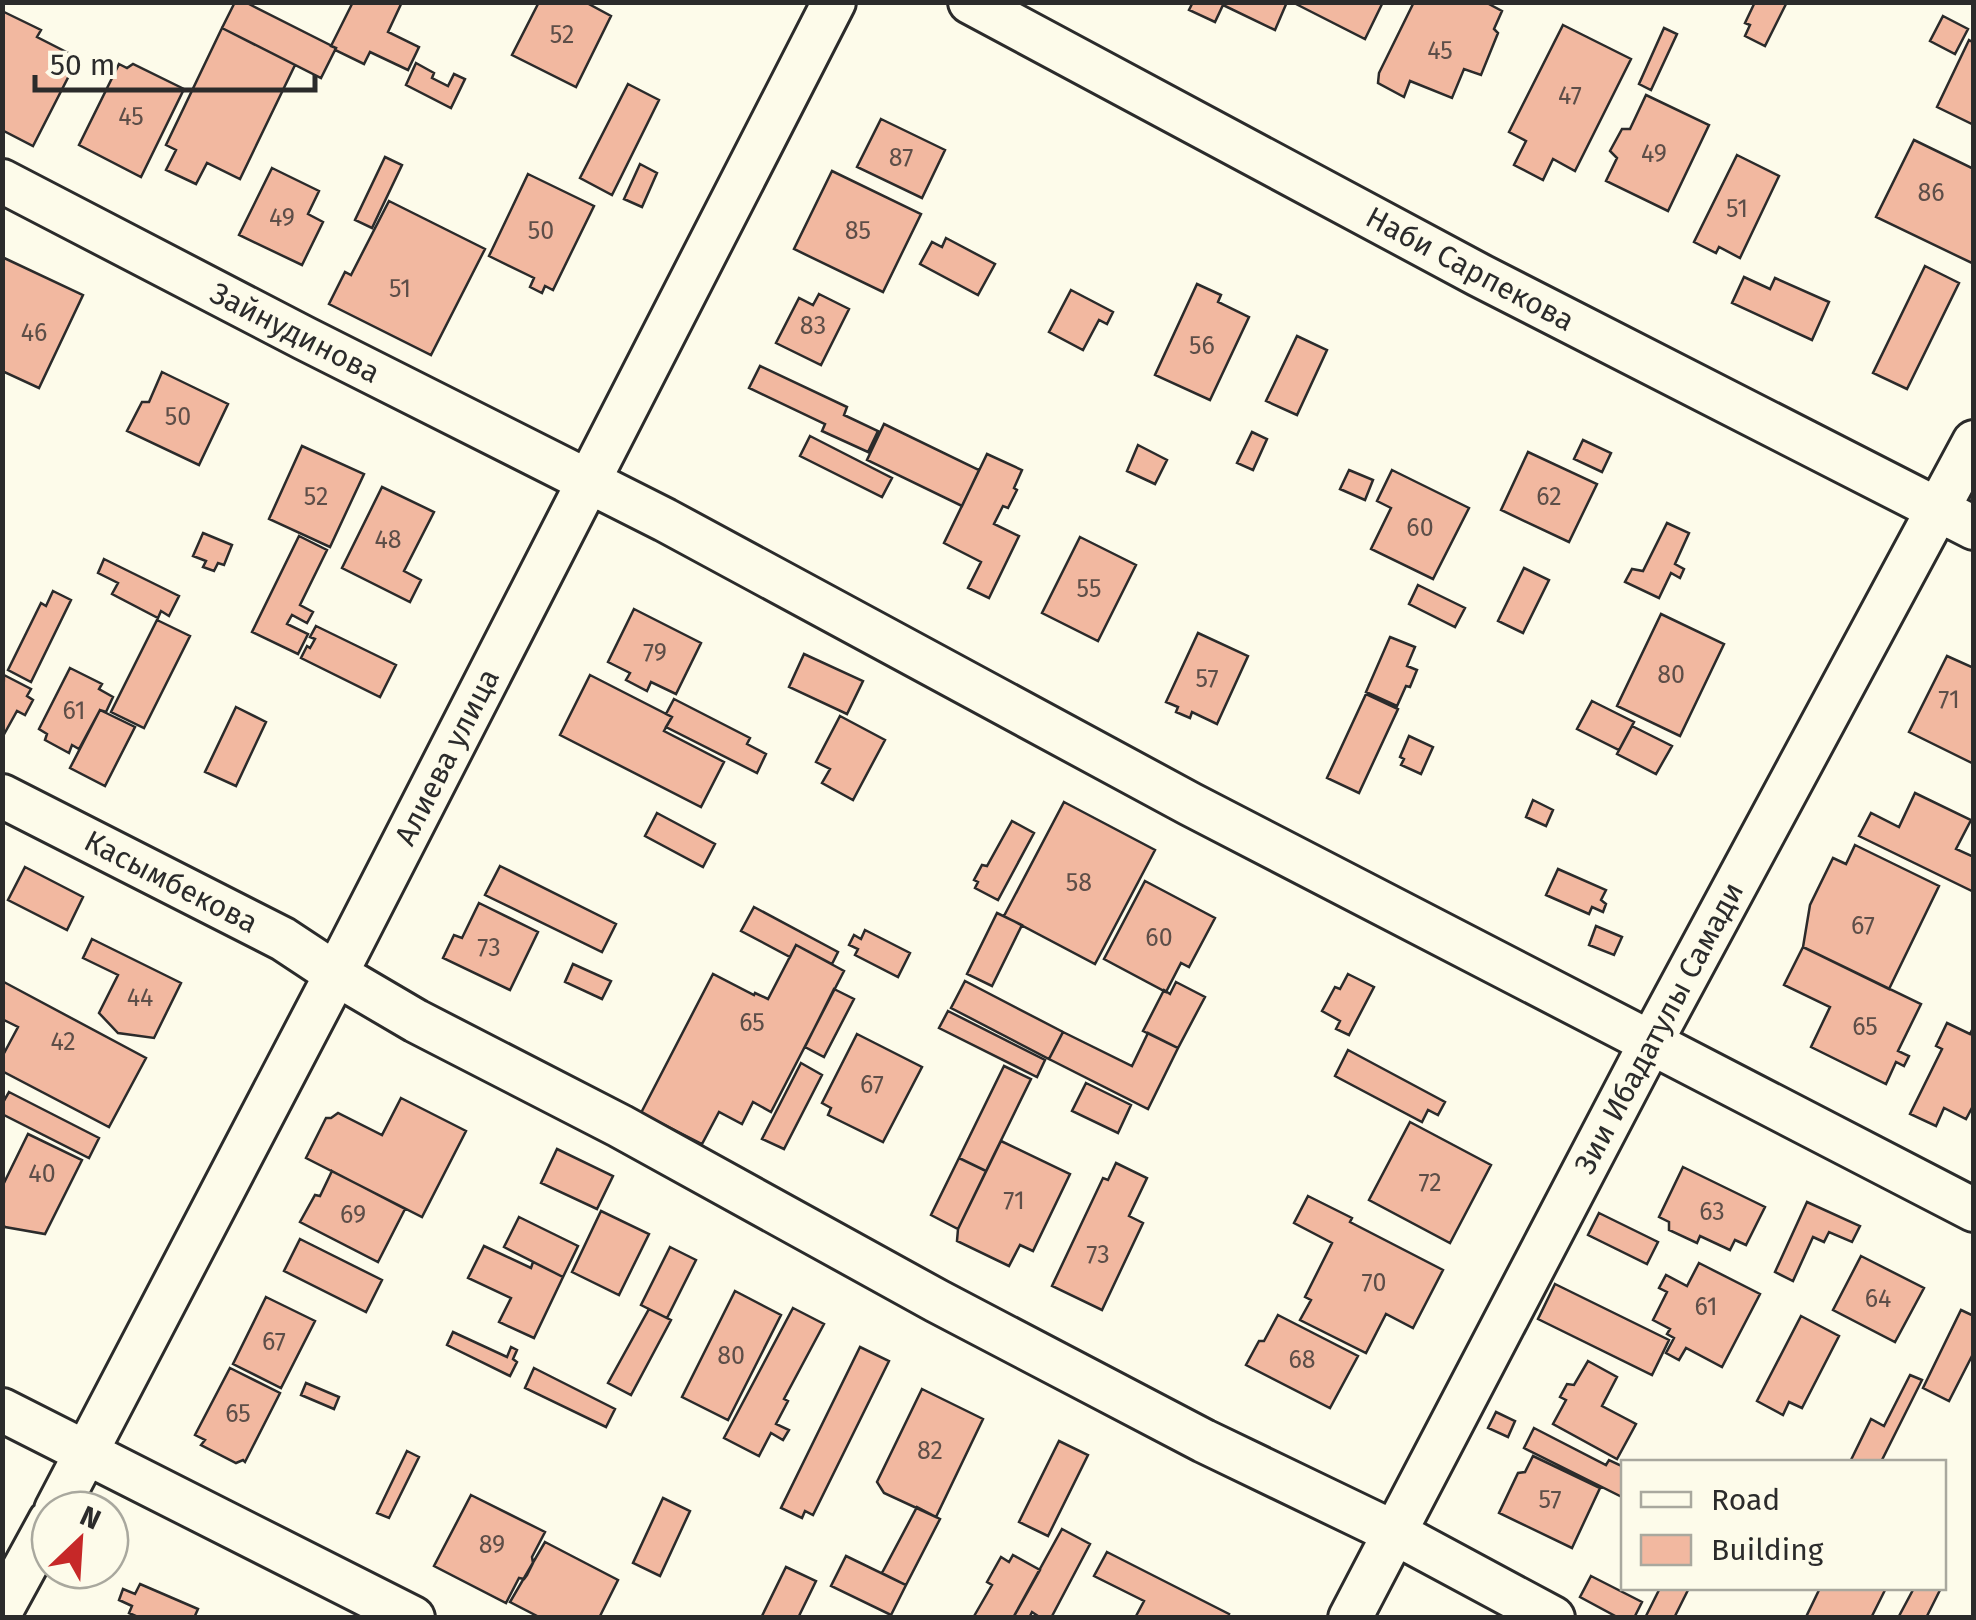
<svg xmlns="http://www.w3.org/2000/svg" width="1976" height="1620" viewBox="0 0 1976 1620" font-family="'Fira Sans',sans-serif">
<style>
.building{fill:#f2b8a0;stroke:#2b2b2b;stroke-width:2.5}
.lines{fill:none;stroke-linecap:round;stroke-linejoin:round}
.minor-casing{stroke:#2b2b2b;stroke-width:48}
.minor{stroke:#fdfbea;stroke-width:42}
.labels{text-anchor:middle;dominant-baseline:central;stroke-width:8;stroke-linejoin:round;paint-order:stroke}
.number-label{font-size:25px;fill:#5d4e48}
.street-label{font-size:30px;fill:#2b2b2b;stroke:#fdfbea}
</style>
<rect width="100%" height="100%" fill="#fdfbea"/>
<path class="building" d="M 235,2 L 245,2 L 336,48 L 321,78 L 222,28 Z
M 353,2 L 402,2 L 388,32 L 419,47 L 408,70 L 370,52 L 364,64 L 335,50 L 336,48 L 331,46 Z
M 539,2 L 585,2 L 611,16 L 576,87 L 512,55 Z
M 1193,2 L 1287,2 L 1275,30 L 1223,5 L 1215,22 L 1189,10 Z
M 1292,2 L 1383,2 L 1365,39 Z
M 1414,2 L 1485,2 L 1502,11 L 1494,29 L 1498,33 L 1481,75 L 1464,69 L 1452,98 L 1410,81 L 1404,97 L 1378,83 L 1379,73 Z
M 1755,2 L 1787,2 L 1765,46 L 1745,36 L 1750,25 L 1745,23 Z
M 2,11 L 41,30 L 37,37 L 78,58 L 33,146 L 2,130 Z
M 1943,16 L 1968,29 L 1955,54 L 1930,41 Z
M 1563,25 L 1631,59 L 1575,171 L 1553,159 L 1543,180 L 1514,165 L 1526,141 L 1509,132 Z
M 222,28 L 295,65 L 240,179 L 207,163 L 196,184 L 166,170 L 176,150 L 166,145 Z
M 1664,28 L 1677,34 L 1651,90 L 1639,84 Z
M 1969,40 L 1974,43 L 1974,125 L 1937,107 Z
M 416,63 L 434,73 L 432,78 L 448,86 L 454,74 L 465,79 L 451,108 L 406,85 Z
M 119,64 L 127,68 L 133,64 L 184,89 L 141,177 L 79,145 Z
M 628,84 L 659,100 L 612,195 L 580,178 Z
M 1646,95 L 1709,125 L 1668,211 L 1606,181 L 1617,158 L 1610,151 L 1622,129 L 1630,129 Z
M 881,119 L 945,150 L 922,198 L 857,167 Z
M 1914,140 L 1974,169 L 1974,264 L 1876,217 Z
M 1737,155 L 1779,176 L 1740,258 L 1719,247 L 1716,253 L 1694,242 Z
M 385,157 L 402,165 L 372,228 L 355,220 Z
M 640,164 L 657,173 L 642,207 L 624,199 Z
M 272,168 L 319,191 L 308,214 L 323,222 L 302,265 L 239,235 Z
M 832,171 L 921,214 L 883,292 L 794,249 Z
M 528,174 L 594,206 L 553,290 L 545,286 L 542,293 L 530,287 L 534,278 L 489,256 Z
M 389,201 L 485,249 L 431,355 L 329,304 L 345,272 L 351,275 Z
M 946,238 L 995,264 L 978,295 L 920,264 L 932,242 L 942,247 Z
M 2,257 L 83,295 L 39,388 L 2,371 Z
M 1925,266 L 1959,283 L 1907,389 L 1873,373 Z
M 1744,277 L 1770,289 L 1775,278 L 1829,302 L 1812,340 L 1732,303 Z
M 1197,284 L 1221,295 L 1218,302 L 1249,317 L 1210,400 L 1155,375 Z
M 1071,290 L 1113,312 L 1107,324 L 1099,320 L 1083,350 L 1049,332 Z
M 819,294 L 849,309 L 821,365 L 776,343 L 799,298 L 813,305 Z
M 1297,336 L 1327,350 L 1297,415 L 1266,401 Z
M 760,366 L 847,407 L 844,415 L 878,431 L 868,452 L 822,431 L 825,424 L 749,388 Z
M 162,372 L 228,404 L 199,465 L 127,431 L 142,402 L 149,402 Z
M 884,424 L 979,470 L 962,506 L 867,460 Z
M 1252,432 L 1267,439 L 1253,470 L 1237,463 Z
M 810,436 L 892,478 L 882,497 L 800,456 Z
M 1583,440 L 1611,453 L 1602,472 L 1574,459 Z
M 1138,445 L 1167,460 L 1155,484 L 1127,471 Z
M 302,446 L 364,474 L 330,547 L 269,519 Z
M 1528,452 L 1597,484 L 1569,542 L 1501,510 Z
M 987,454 L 1022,470 L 1014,488 L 1017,490 L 1008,508 L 1003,506 L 994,524 L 1019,536 L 989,598 L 968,588 L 981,562 L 944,543 Z
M 1349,470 L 1373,480 L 1365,500 L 1340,489 Z
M 1392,470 L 1469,508 L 1433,579 L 1371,549 L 1391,508 L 1377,501 Z
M 382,487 L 434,512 L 404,571 L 421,580 L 410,602 L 342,568 Z
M 1667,523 L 1689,533 L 1675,564 L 1684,569 L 1680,578 L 1671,573 L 1659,598 L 1625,582 L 1632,569 L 1643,571 Z
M 203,533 L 232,545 L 224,565 L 218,563 L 214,571 L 203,567 L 206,561 L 193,556 Z
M 299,536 L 327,550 L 300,605 L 313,612 L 307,623 L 292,615 L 287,624 L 308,634 L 298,654 L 252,632 Z
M 1080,537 L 1136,565 L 1098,641 L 1042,613 Z
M 104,559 L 179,596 L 169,616 L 161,611 L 158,618 L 112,594 L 118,583 L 98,573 Z
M 1524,568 L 1549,580 L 1523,633 L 1498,621 Z
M 1418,585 L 1465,608 L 1455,627 L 1409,604 Z
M 53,591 L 71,600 L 31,682 L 8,670 L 41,603 L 46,606 Z
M 634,609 L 701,643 L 676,694 L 651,682 L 647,691 L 626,680 L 630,673 L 608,662 Z
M 1661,614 L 1724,644 L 1680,736 L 1617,706 Z
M 157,620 L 190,636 L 144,728 L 111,712 Z
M 316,626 L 396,665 L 380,697 L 301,658 L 307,646 L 310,648 L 315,639 L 310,637 Z
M 1198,633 L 1248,656 L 1217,724 L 1192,712 L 1190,718 L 1176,712 L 1178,707 L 1166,702 Z
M 1390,637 L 1415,647 L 1407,666 L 1417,670 L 1410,687 L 1406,686 L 1397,706 L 1366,692 Z
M 804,654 L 863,681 L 847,714 L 789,687 Z
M 1947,656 L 1974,668 L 1974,764 L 1909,732 Z
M 70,668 L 102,684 L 99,689 L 113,697 L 106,712 L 100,710 L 79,749 L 72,745 L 69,753 L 45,740 L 47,734 L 39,729 Z
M 4,675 L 31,689 L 27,696 L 33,700 L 25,715 L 17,711 L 2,738 Z
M 590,675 L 672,717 L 664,731 L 724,762 L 701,807 L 560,735 Z
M 1366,694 L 1398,709 L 1359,793 L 1327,778 Z
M 674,699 L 750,738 L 747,744 L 766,754 L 757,773 L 666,727 L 672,717 L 666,714 Z
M 1592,701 L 1634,722 L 1619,750 L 1577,729 Z
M 236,707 L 266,722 L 236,786 L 205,772 Z
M 100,710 L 135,727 L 105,786 L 70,768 Z
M 840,716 L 885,740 L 853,800 L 822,783 L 830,769 L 816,762 Z
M 1632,726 L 1672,746 L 1656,774 L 1617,754 Z
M 1409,736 L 1433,747 L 1421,774 L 1401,765 L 1404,759 L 1400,757 Z
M 1915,793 L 1971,820 L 1956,849 L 1974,857 L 1974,892 L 1859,836 L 1871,813 L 1899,827 Z
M 1533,800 L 1553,810 L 1546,826 L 1526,817 Z
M 1064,802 L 1155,850 L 1095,964 L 1004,916 Z
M 657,813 L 715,844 L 703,867 L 645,836 Z
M 1012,821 L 1034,833 L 998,900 L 975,888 L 978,882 L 974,880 L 982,865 L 987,866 Z
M 1855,845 L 1939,886 L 1889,989 L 1803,947 L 1810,905 L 1833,858 L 1846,864 Z
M 500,866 L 616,924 L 602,952 L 485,895 Z
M 25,867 L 83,897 L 67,930 L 8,900 Z
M 1558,869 L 1606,890 L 1601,900 L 1606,904 L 1603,912 L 1592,907 L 1589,914 L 1546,895 Z
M 1145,881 L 1215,918 L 1189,967 L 1181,963 L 1166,992 L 1104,959 Z
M 479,903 L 538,932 L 510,990 L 443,958 L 454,935 L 462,938 Z
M 754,907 L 838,952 L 832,964 L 796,945 L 790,957 L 741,931 Z
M 997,913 L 1022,925 L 992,986 L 967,974 Z
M 1596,926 L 1622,937 L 1614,955 L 1589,945 Z
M 865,930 L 910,953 L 898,977 L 855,955 L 858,949 L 849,945 L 854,935 L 861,939 Z
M 92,939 L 181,983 L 154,1038 L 118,1033 L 99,1013 L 118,975 L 83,958 Z
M 796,945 L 844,971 L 771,1112 L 753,1102 L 742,1124 L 719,1112 L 702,1144 L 641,1113 L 713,974 L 754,995 L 755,993 L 768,999 Z
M 1803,947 L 1921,1004 L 1898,1051 L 1909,1056 L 1904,1066 L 1896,1062 L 1886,1084 L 1811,1047 L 1830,1007 L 1784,985 Z
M 573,964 L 611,981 L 602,999 L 565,982 Z
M 1348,974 L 1374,987 L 1349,1035 L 1336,1029 L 1340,1021 L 1322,1011 L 1335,987 L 1340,989 Z
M 2,981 L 146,1058 L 109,1127 L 2,1071 L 2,1057 L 18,1027 L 2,1019 Z
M 965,981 L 1063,1032 L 1049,1059 L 951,1008 Z
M 1176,982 L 1205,997 L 1178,1048 L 1143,1031 L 1164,990 L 1170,994 Z
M 834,989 L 854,999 L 824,1057 L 805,1047 Z
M 948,1011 L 1045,1060 L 1037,1077 L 939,1028 Z
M 1947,1023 L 1970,1034 L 1974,1026 L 1974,1104 L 1966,1119 L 1944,1108 L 1936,1126 L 1910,1114 L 1942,1049 L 1936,1046 Z
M 1063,1032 L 1132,1066 L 1148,1033 L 1178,1048 L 1148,1109 L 1049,1059 Z
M 857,1034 L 922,1067 L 883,1142 L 828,1115 L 831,1108 L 822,1103 Z
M 1348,1050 L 1445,1102 L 1438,1115 L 1428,1110 L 1422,1122 L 1335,1076 Z
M 801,1063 L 822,1075 L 784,1149 L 762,1139 Z
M 1004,1066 L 1031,1079 L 986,1171 L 959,1158 Z
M 1086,1083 L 1131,1105 L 1118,1133 L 1072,1111 Z
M 9,1092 L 99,1138 L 89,1158 L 2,1114 L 2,1104 Z
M 401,1098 L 466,1131 L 422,1217 L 306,1158 L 326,1118 L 331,1118 L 338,1113 L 382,1135 Z
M 1410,1122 L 1491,1165 L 1450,1243 L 1369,1200 Z
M 28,1134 L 82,1160 L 45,1234 L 5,1227 L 2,1224 L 2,1187 Z
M 1001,1141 L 1070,1174 L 1033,1251 L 1020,1245 L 1009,1266 L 957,1241 L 958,1229 Z
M 557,1149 L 613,1176 L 597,1209 L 541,1183 Z
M 959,1158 L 986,1171 L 958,1229 L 931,1215 Z
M 1116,1163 L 1147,1178 L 1129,1216 L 1143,1223 L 1102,1310 L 1052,1286 L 1103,1178 L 1108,1180 Z
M 1683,1167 L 1765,1207 L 1746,1245 L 1735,1240 L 1730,1250 L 1700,1236 L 1697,1243 L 1669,1230 L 1669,1222 L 1659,1217 Z
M 332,1171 L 405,1209 L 378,1262 L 300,1222 L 315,1195 L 320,1196 Z
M 1308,1196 L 1352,1218 L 1350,1222 L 1443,1270 L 1413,1328 L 1386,1314 L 1366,1353 L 1300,1320 L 1311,1300 L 1305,1297 L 1332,1243 L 1294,1223 Z
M 1807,1202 L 1860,1226 L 1852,1242 L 1829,1232 L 1824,1242 L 1813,1237 L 1793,1281 L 1775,1272 Z
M 601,1211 L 649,1234 L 619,1295 L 572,1272 Z
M 1599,1213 L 1658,1242 L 1647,1264 L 1588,1235 Z
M 519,1217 L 578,1246 L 563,1277 L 504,1247 Z
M 300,1239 L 382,1280 L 366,1312 L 284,1271 Z
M 484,1246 L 531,1268 L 533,1262 L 563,1277 L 534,1338 L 499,1322 L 511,1298 L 468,1278 Z
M 670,1247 L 696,1260 L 667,1318 L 641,1305 Z
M 1861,1256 L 1924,1288 L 1895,1342 L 1833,1310 Z
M 1699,1263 L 1760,1294 L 1722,1367 L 1686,1348 L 1679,1360 L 1666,1353 L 1674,1338 L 1667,1334 L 1670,1329 L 1653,1320 L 1667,1292 L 1659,1288 L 1666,1275 L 1687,1286 Z
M 1555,1284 L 1669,1340 L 1652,1375 L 1538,1319 Z
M 735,1291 L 781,1315 L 728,1420 L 682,1397 Z
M 266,1297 L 315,1321 L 281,1388 L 233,1364 Z
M 793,1308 L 824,1324 L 784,1399 L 788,1401 L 776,1424 L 789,1430 L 783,1440 L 771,1433 L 759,1456 L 724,1438 Z
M 649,1309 L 671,1320 L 631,1395 L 608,1383 Z
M 1961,1310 L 1974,1316 L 1974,1352 L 1949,1401 L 1923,1388 Z
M 1278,1315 L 1358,1356 L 1330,1408 L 1246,1365 L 1259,1341 L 1264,1341 Z
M 1801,1316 L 1839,1336 L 1802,1408 L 1789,1402 L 1783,1415 L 1757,1401 Z
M 453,1332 L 507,1357 L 511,1347 L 517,1350 L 513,1359 L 517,1362 L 510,1376 L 447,1345 Z
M 860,1347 L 889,1361 L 813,1515 L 805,1511 L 802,1518 L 781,1508 Z
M 1588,1361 L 1617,1377 L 1602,1406 L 1636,1424 L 1617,1459 L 1553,1424 L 1566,1400 L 1560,1397 L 1567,1384 L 1574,1385 Z
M 230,1368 L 280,1393 L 245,1462 L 243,1460 L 236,1463 L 201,1445 L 205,1440 L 195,1435 Z
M 534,1368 L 615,1409 L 606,1427 L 525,1388 Z
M 1910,1375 L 1922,1380 L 1882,1460 L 1886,1462 L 1850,1462 L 1871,1419 L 1884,1426 Z
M 306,1383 L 339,1397 L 334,1409 L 301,1395 Z
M 922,1389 L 983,1419 L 936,1517 L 884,1493 L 877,1482 Z
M 1496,1412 L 1515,1421 L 1508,1437 L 1488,1428 Z
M 1534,1428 L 1606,1465 L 1609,1460 L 1624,1467 L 1624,1498 L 1524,1448 Z
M 1059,1441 L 1088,1455 L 1048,1536 L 1019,1522 Z
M 407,1451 L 419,1457 L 389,1518 L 377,1513 Z
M 1533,1456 L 1600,1488 L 1572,1548 L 1499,1513 L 1518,1473 L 1525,1472 Z
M 471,1495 L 545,1532 L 532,1557 L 533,1563 L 527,1575 L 524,1579 L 519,1578 L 506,1603 L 434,1566 Z
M 663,1498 L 690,1511 L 660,1576 L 633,1563 Z
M 917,1507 L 940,1519 L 906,1585 L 882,1573 Z
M 1062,1529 L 1090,1544 L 1051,1618 L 1041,1618 L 1032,1612 L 1029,1618 L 1014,1616 Z
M 545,1542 L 618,1580 L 599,1618 L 541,1618 L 510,1602 Z
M 1107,1552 L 1229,1614 L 1227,1618 L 1135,1618 L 1144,1601 L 1094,1576 Z
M 1013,1555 L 1040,1570 L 1013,1618 L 973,1618 L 992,1585 L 987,1582 L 1001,1557 L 1009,1562 Z
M 846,1556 L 906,1585 L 891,1615 L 831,1586 Z
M 786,1567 L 816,1581 L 798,1618 L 761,1618 Z
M 1591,1576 L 1642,1602 L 1634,1618 L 1619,1618 L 1580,1597 Z
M 140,1584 L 198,1609 L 194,1618 L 140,1618 L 129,1613 L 132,1606 L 119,1600 L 123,1589 L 135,1594 Z
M 1660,1588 L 1689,1588 L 1674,1618 L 1645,1618 Z
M 1820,1588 L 1886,1588 L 1871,1618 L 1808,1618 L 1806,1617 Z
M 1914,1588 L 1941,1588 L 1926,1618 L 1898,1618 Z"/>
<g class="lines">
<g class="minor-casing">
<path id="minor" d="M 970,2 L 1479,275 L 1974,528
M 2,181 L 304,338 L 665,520 L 1190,804 L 1974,1210
M 2,796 L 283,939 L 336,974 L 416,1021 L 620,1126 L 937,1301 L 1204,1441 L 1395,1533 L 1553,1618
M 2,1410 L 413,1618
M 56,1510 L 336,974 L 834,2
M 2,1609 L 50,1521
M 1350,1618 L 1650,1044 L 1974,442"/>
</g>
<use href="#minor" class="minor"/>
</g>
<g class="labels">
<g class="number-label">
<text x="562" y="35">52</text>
<text x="1440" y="51">45</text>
<text x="1570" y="96">47</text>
<text x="131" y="117">45</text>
<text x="1654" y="154">49</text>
<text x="901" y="158">87</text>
<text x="1931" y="193">86</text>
<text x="1737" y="209">51</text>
<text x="282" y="218">49</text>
<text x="541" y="231">50</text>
<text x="858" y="231">85</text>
<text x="400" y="289">51</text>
<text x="813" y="326">83</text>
<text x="34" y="333">46</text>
<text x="1202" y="346">56</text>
<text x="178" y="417">50</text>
<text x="316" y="497">52</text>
<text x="1549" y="497">62</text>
<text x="1420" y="528">60</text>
<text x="388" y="540">48</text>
<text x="1089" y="589">55</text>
<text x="655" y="653">79</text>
<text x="1671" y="675">80</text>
<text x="1207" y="679">57</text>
<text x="1949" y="700">71</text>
<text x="74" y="711">61</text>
<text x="1079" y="883">58</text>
<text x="1863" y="926">67</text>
<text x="1159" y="938">60</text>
<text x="489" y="948">73</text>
<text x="140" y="998">44</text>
<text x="752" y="1023">65</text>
<text x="1865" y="1027">65</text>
<text x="63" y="1042">42</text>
<text x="872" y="1085">67</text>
<text x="42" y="1174">40</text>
<text x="1430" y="1183">72</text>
<text x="1014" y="1201">71</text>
<text x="1712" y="1212">63</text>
<text x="353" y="1215">69</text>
<text x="1098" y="1255">73</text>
<text x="1374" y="1283">70</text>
<text x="1878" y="1299">64</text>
<text x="1706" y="1307">61</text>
<text x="274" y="1342">67</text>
<text x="731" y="1356">80</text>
<text x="1302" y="1360">68</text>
<text x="238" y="1414">65</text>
<text x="930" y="1451">82</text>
<text x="1550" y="1500">57</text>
<text x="492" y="1545">89</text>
</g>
<g class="street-label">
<text transform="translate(1470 269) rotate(28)">Наби Сарпекова</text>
<text transform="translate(295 333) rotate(27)">Зайнудинова</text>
<text transform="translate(447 757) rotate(-63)">Алиева улица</text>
<text transform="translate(171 882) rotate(27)">Касымбекова</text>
<text transform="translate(1659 1028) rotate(-62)">Зии Ибадатулы Самади</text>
</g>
</g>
<rect width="1976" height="1620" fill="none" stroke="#2b2b2b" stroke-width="10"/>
<rect x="1621" y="1460" width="325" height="130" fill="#fdfbea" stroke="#a9a89e" stroke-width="2.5"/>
<rect x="1641" y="1492" width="50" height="15" fill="#fdfbea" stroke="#a9a89e" stroke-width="2.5"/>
<text x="1711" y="1510" font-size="30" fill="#2b2b2b">Road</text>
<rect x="1641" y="1535" width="50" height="30" fill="#f2b8a0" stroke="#a9a89e" stroke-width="2.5"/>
<text x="1711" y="1560" font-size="30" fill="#2b2b2b">Building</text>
<g transform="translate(80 1540) rotate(25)"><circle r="48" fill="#fdfbea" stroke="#a9a89e" stroke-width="2.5"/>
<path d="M0-8L18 38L0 25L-18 38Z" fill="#c62828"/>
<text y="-15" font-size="28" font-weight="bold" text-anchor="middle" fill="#2b2b2b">N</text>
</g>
<path d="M35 75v15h280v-15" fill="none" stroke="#2b2b2b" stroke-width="5"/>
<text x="50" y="75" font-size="30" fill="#2b2b2b" stroke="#fdfbea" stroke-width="8" paint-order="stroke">50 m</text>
</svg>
